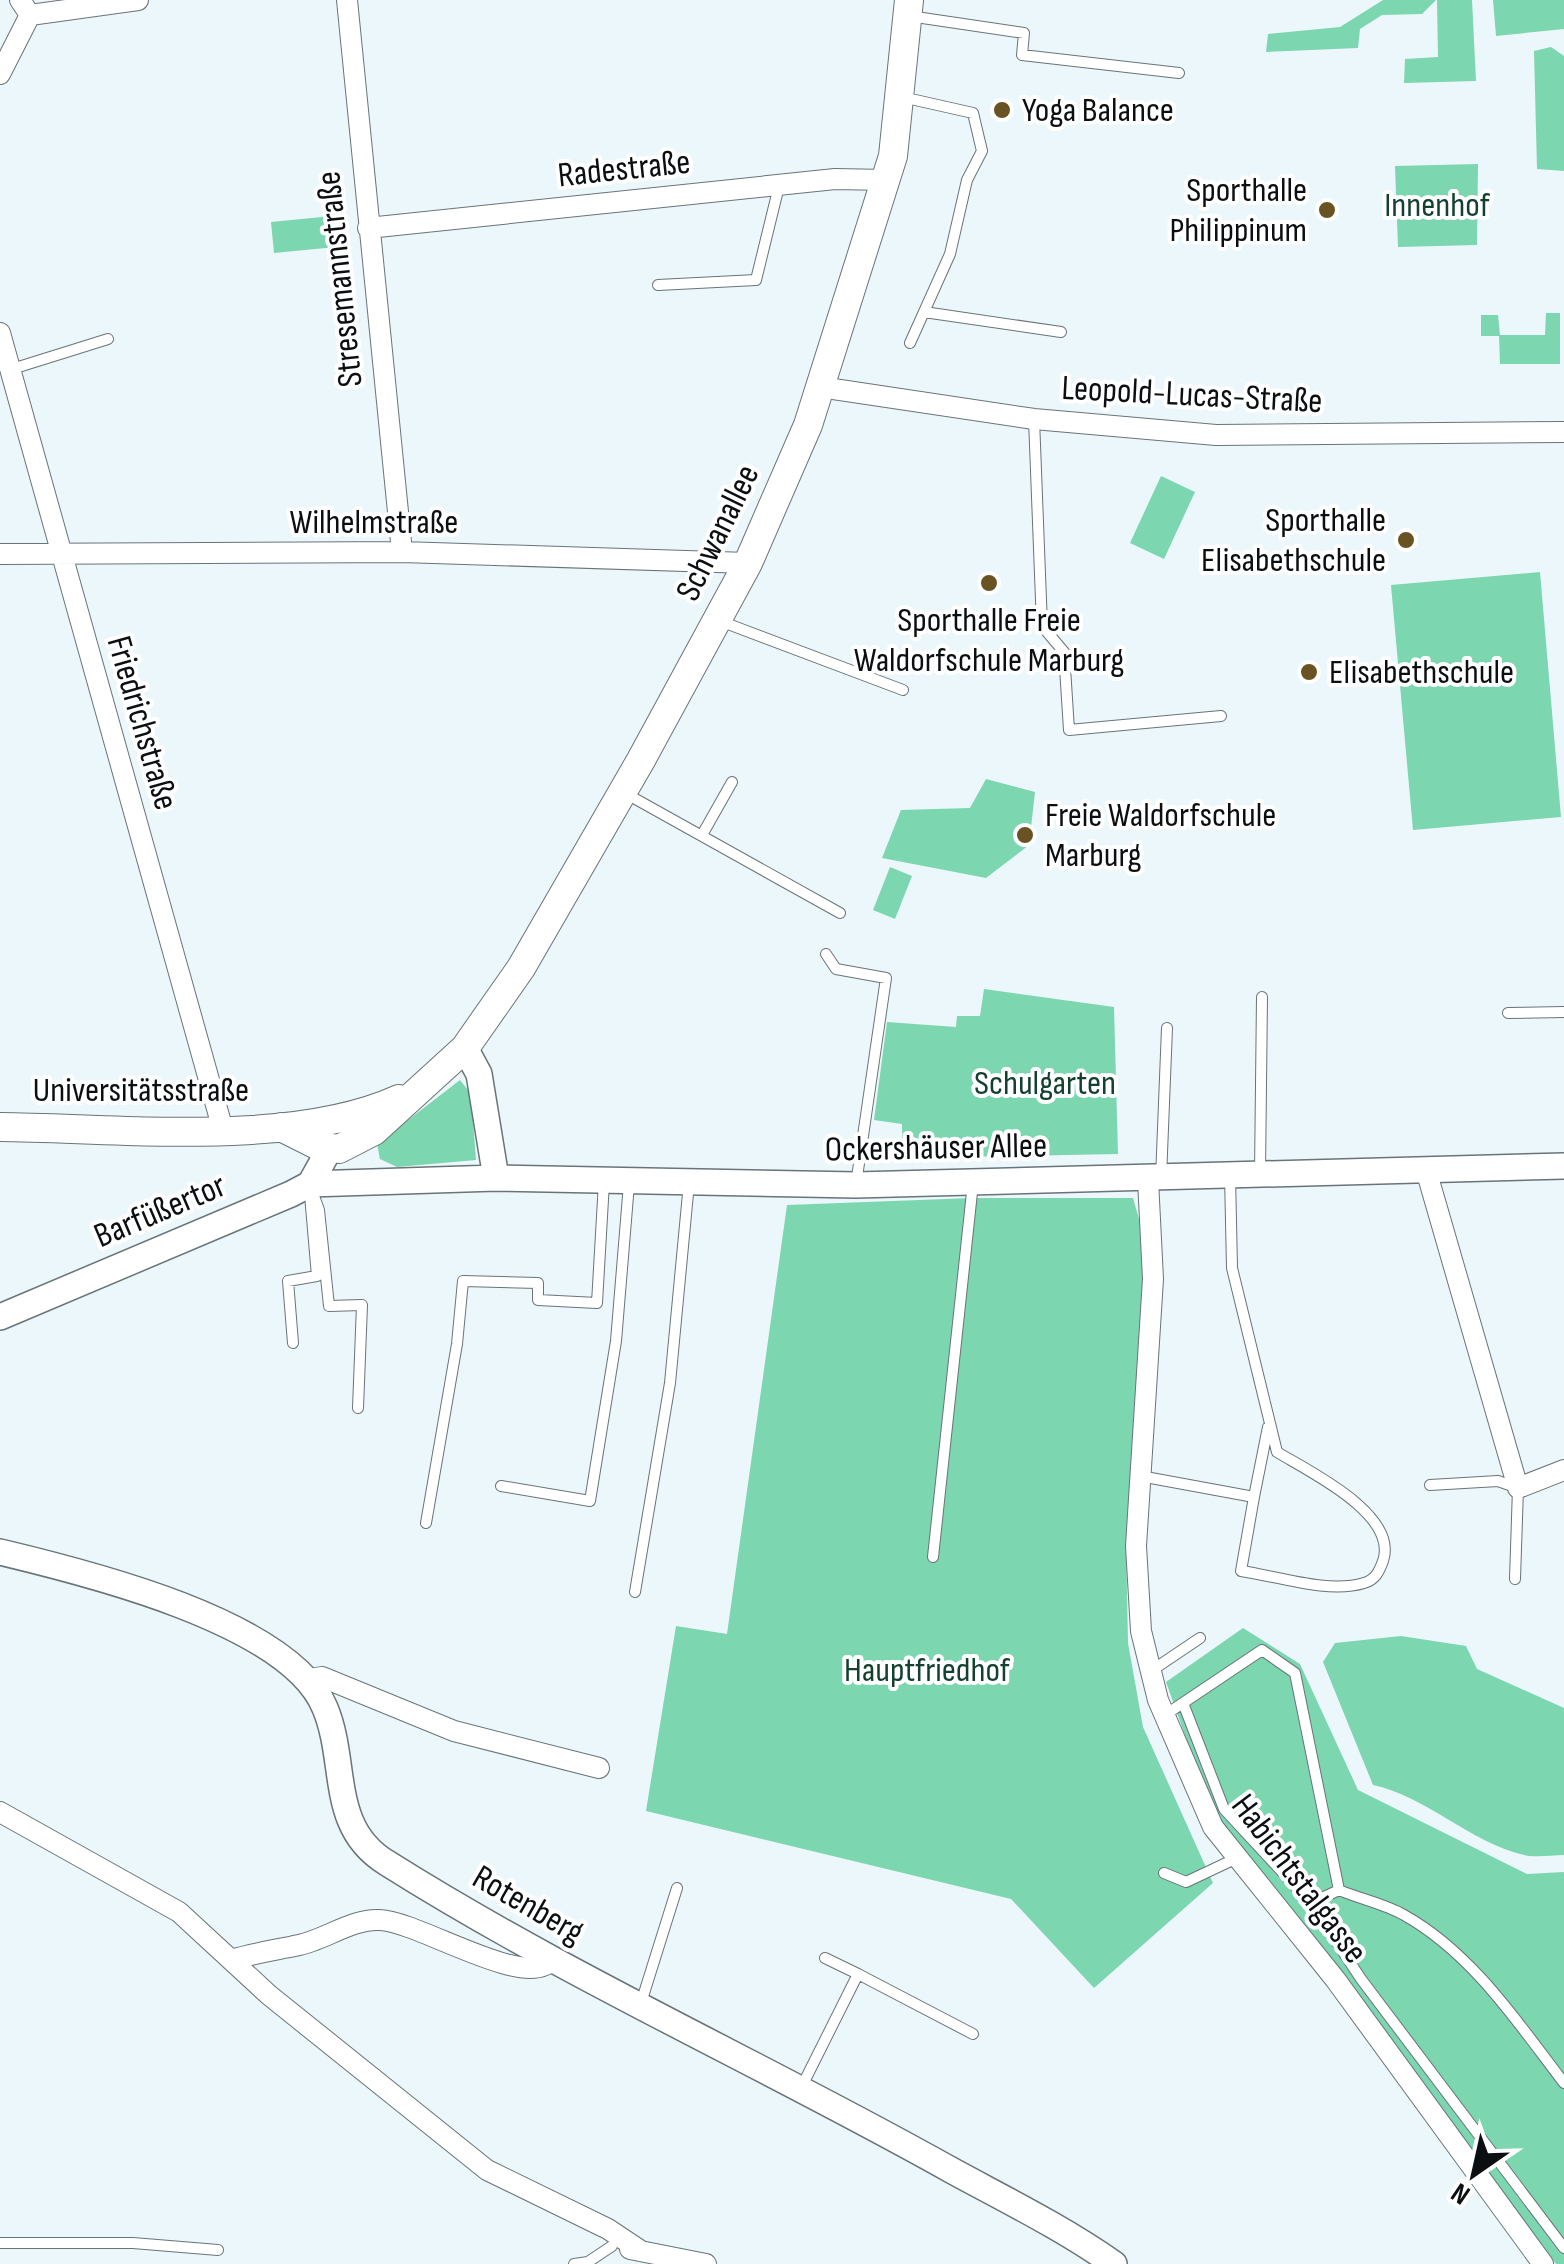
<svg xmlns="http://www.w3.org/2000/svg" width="1564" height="2264" viewBox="0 0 1564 2264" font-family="'Sofia Sans Condensed',sans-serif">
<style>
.green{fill:#7cd6af}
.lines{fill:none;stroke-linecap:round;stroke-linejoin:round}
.service-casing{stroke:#697478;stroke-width:12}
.minor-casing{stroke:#697478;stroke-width:22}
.tertiary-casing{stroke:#697478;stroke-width:28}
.secondary-casing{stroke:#697478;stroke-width:30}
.service{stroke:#fff;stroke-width:10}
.minor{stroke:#fff;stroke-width:20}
.tertiary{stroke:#fff;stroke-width:25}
.secondary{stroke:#fff;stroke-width:28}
.poi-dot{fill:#6a5323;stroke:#fff;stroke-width:4}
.labels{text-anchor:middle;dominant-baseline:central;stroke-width:8;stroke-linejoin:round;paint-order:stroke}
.poi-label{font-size:35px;fill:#0b0f11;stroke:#fff;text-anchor:start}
.street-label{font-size:35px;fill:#0b0f11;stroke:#fff}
.park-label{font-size:35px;fill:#14412f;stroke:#fff}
</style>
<rect width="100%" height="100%" fill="#ebf7fb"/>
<path class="green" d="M 1383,0 L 1436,0 L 1422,14 L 1382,15 L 1360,29 L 1358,48 L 1266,52 L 1268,34 L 1340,27 Z
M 1437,0 L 1472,0 L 1476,81 L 1404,83 L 1405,59 L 1438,57 Z
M 1493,0 L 1564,0 L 1564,29 L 1496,36 Z
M 1551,47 L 1564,56 L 1564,171 L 1537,169 L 1534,51 Z
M 1478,164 L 1477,245 L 1398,247 L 1395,166 Z
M 332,216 L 336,247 L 274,253 L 271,222 Z
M 1546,313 L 1560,313 L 1560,364 L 1500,364 L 1499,336 L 1481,336 L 1481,315 L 1498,315 L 1500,335 L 1545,335 Z
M 1161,476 L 1195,492 L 1164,559 L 1130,543 Z
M 1540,572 L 1561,817 L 1413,830 L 1391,585 Z
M 986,779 L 1035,792 L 1029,845 L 986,878 L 882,858 L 901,810 L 970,808 Z
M 890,867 L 912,876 L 895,919 L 873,910 Z
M 984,989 L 1114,1007 L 1118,1154 L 903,1158 L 902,1124 L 874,1120 L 887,1022 L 956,1027 L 957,1016 L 980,1016 Z
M 460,1080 L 471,1094 L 476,1160 L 397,1167 L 380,1159 L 377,1144 Z
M 972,1198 L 1133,1198 L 1145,1240 L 1126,1544 L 1128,1643 L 1143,1727 L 1213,1883 L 1094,1988 L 1011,1899 L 646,1811 L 676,1626 L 727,1634 L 787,1205 Z
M 1243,1628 L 1300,1664 L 1358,1790 L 1527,1874 L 1564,1872 L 1564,2264 L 1556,2264 L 1325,1951 L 1216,1822 L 1166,1682 Z
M 1401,1636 L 1466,1646 L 1477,1669 L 1564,1708 L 1564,1855 C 1552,1855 1536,1858 1524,1855 C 1469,1842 1428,1797 1373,1785 L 1323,1662 L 1335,1643 Z"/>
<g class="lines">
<g class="service-casing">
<path id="service" d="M 909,16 L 1024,33 L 1022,55 L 1179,73
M 902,97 L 973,113 L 982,151 L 967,180 L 950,254 L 910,343
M 658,285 L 756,280 L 779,186
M 924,312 L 1061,332
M 12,369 L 108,339
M 1034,419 L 1042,626 L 1064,652 L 1069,730 L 1221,716
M 720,621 L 903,690
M 623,792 L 840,913
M 702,835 L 732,782
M 826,954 L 836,969 L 886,978 L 856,1184
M 1508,1013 L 1564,1012
M 1260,1173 L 1262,997
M 1161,1178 L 1167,1028
M 310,1185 L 319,1210 L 329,1306 L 362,1305 L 358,1408
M 293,1343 L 288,1281 L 317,1276 L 310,1195
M 1140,1476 L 1254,1497 L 1241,1571 C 1277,1576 1328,1594 1364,1583 C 1375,1580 1379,1572 1383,1561 C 1399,1514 1308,1471 1277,1452 L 1232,1268 L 1230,1175
M 1430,1485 L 1498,1481 L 1518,1488 L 1515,1579
M 501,1486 L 590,1501 L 616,1341 L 629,1184
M 1254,1497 L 1268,1427
M 426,1523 L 457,1344 L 463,1281 L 538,1283 L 538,1300 L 597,1303 L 604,1182
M 933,1557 L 973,1183
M 635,1592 L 670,1383 L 689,1183
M 1151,1671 L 1200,1638
M 1183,1703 L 1224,1809 L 1311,1903 L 1361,1979 L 1564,2248
M 1165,1715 L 1262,1650 L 1295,1673 L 1339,1890
M 1164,1873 L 1186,1882 L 1237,1858
M 1311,1903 L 1339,1890 C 1360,1899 1385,1904 1404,1915 C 1472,1953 1518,2023 1564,2083
M 825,1958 L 858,1974
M 640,2006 L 677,1888
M 802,2086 L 858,1974 L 973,2034
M 0,2243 L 133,2243 L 218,2250
M 574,2264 L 588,2262 L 612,2246"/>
</g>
<g class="minor-casing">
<path id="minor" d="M 347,0 L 402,552
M 30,15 L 138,0
M 0,74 L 30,15 L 20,0
M 368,228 L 835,179 L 887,180
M 0,333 L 223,1130
M 820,387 L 1034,419 L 1216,435 L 1564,432
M 0,554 L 402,552 L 748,563
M 1426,1170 L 1518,1488 L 1564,1470
M 1148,1180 L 1153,1279 L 1136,1546 L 1141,1631 L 1158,1700 L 1213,1827 L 1335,1979 L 1543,2264
M 309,1679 L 322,1677 L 454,1731 L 599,1768
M 0,1812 L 179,1912 L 269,1995 L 487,2170 L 608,2229 L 641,2251
M 231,1960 C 254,1953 276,1950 299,1945 C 324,1940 354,1918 380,1920 C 420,1922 526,1991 552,1960
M 630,2249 L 706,2264"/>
</g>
<g class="tertiary-casing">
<path id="tertiary" d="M 465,1048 L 479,1074 L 496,1178
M 310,1184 L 496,1178 L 856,1185 L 1564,1166
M 0,1317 L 291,1194 L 310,1184 L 329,1150
M 0,1552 C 84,1572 290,1622 325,1708 C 348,1763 328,1827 387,1863 C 568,1977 764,2065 951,2170 C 1006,2200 1063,2228 1114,2264"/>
</g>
<g class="secondary-casing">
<path id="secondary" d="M 0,1127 C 119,1128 291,1148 399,1099
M 281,1127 L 319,1146 L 339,1149 L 374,1131 L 465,1048 L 521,968 L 641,760 L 748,563 L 808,425 L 893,156 L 909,0"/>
</g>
<use href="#service" class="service"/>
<use href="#minor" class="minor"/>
<use href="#tertiary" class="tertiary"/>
<use href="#secondary" class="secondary"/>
</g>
<g class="poi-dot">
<circle cx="1002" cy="110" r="10"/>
<circle cx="1327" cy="210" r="10"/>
<circle cx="1406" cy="540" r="10"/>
<circle cx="989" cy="583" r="10"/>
<circle cx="1309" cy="672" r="10"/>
<circle cx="1025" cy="835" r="10"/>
</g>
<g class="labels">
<g class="poi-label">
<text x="1022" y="110">Yoga Balance</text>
<text x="1307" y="190" text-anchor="end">Sporthalle<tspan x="1307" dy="40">Philippinum</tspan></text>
<text x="1386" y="520" text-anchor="end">Sporthalle<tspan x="1386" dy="40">Elisabethschule</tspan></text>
<text x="989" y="620" text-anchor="middle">Sporthalle Freie<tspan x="989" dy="40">Waldorfschule Marburg</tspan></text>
<text x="1329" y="672">Elisabethschule</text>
<text x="1045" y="815">Freie Waldorfschule<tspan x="1045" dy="40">Marburg</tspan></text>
</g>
<g class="street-label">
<text transform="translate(624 169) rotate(-6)">Radestraße</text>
<text transform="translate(340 279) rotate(-96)">Stresemannstraße</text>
<text transform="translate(1192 395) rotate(3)">Leopold-Lucas-Straße</text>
<text x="374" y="522">Wilhelmstraße</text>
<text transform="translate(718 533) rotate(-64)">Schwanallee</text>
<text transform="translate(142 723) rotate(74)">Friedrichstraße</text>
<text x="141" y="1090">Universitätsstraße</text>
<text transform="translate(936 1148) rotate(-1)">Ockershäuser Allee</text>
<text transform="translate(160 1211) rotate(-23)">Barfüßertor</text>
<text transform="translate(1299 1879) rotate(53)">Habichtstalgasse</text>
<text transform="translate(528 1905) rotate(30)">Rotenberg</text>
</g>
<g class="park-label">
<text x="1437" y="205">Innenhof</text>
<text x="1045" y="1083">Schulgarten</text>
<text x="927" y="1670">Hauptfriedhof</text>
</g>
</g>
<g transform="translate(1474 2174) rotate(214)" stroke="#ffffff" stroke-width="8" paint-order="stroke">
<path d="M0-8L18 38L0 25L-18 38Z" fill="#0b0f11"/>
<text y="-15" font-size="28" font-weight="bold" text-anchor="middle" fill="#0b0f11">N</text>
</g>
</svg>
